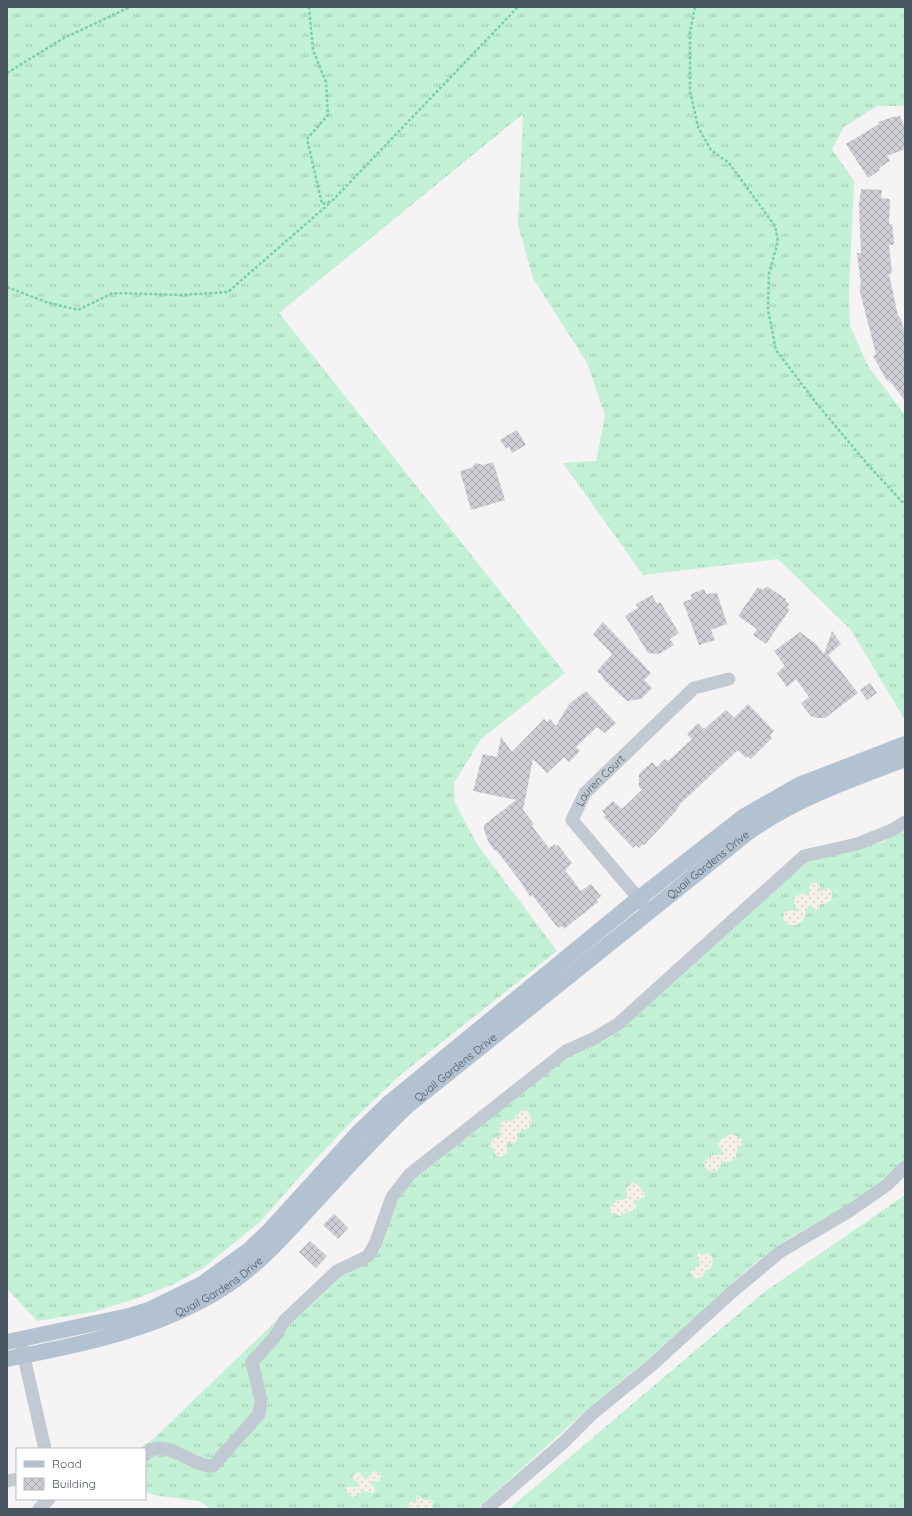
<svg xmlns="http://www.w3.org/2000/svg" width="912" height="1516" viewBox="0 0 912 1516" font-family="Quicksand,sans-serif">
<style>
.grass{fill:url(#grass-tufts)}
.sand{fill:url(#sand-dots)}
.building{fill:url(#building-cross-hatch)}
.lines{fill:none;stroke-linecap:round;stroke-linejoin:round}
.path{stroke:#7ad0a6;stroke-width:2.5;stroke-dasharray:3 2;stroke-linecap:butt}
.minor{stroke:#c1cad2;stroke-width:13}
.major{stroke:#b3c2d1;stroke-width:16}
.labels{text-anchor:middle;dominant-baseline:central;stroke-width:3;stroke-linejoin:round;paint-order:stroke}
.street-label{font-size:11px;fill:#4a5661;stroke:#fff}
</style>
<defs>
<pattern id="grass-tufts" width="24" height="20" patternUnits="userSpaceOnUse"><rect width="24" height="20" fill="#c3f1d5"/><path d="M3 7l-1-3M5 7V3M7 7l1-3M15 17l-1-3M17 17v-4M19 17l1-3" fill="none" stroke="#a0c6b0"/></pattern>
<pattern id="sand-dots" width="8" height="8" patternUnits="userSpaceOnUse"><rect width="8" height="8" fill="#f5f0e5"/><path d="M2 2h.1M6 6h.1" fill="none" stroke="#d4d0c7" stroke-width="1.8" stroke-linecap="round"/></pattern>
<pattern id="building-cross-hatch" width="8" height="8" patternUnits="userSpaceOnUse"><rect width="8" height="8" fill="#cdcfd5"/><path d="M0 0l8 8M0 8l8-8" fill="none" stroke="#a8abb0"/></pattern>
</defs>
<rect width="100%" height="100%" fill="#f5f3f3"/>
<path class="grass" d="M 7,7 L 905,7 L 905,106 L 877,106 L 844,127 L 832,149 L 854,181 L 849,292 L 850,326 L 868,366 L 905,415 L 905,720 L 851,630 L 778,559 L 643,575 L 563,463 L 596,461 L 605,415 L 587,363 L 533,278 L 518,225 L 523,114 L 279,313 L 565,673 L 481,739 L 454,783 L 455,803 L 477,844 L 557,951 L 399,1076 L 352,1121 L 303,1173 L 260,1222 L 203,1268 L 172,1285 L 132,1300 L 93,1312 L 37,1321 L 7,1289 Z
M 905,828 L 905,1170 L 831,1216 L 791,1237 L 752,1265 L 658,1351 L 590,1407 L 477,1509 L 211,1509 L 199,1501 L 153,1495 L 145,1490 L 145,1449 L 140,1448 L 153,1439 L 318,1281 L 367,1256 L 393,1205 L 411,1179 L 571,1054 L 611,1034 L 802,862 L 882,842 Z
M 905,1195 L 905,1509 L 509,1509 L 763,1293 Z"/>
<path class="sand" d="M 817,882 L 820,887 L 819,891 L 820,892 L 826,888 L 830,889 C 835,896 832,901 826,904 L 820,904 L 819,908 L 815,911 L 812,906 L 808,906 C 805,934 776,928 785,912 L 791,910 L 799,912 L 794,904 L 795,897 L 803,893 L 809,895 L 809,887 L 813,883 Z
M 528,1110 L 532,1122 C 529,1130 524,1130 517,1133 L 518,1138 L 515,1143 L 507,1142 L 507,1153 L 500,1157 L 496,1156 L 490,1143 L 495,1137 L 500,1136 L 501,1123 L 504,1120 L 513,1121 L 520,1111 Z
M 730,1134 L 739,1137 L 743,1140 L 742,1144 L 737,1148 L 736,1158 L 730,1162 L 722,1162 L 717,1171 C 709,1173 704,1169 704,1161 L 713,1155 L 724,1154 L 717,1143 Z
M 633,1182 C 637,1183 645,1192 645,1196 L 641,1199 L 634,1200 L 636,1207 L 633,1211 L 629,1211 L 621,1216 L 611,1213 L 610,1208 C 621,1195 616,1203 627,1198 L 626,1189 Z
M 701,1253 L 710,1254 L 713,1260 L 712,1267 L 705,1271 L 703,1276 L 696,1279 L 693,1278 L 691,1271 L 700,1264 L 697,1255 Z
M 374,1471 L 380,1473 L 381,1477 L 379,1482 L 374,1481 L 370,1483 L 375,1488 L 375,1492 L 372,1493 L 363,1491 L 354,1497 L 351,1497 L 346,1491 L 346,1487 L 357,1487 L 360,1485 L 353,1479 L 353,1474 L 359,1472 L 365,1480 Z
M 418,1495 L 424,1500 L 428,1499 L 433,1501 L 432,1508 L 406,1509 L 410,1502 L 416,1502 L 416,1496 Z"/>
<path class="building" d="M 896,116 L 897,117 L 900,116 L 905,128 L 905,149 L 887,156 L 890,161 L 879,168 L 880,170 L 868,178 L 846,144 L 879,124 L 878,122 Z
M 861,189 L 882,190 L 881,198 L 889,199 L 890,201 L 889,224 L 892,224 L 894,243 L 893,245 L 889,245 L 892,273 L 889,274 L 898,316 L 901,319 L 905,334 L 905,401 L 889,380 L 887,381 L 873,356 L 876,354 L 860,292 L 860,285 L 861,285 L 857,253 L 861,253 L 859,205 Z
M 517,430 L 526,445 L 512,453 L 509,447 L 506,449 L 500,440 Z
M 493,462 L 505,500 L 471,510 L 460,471 L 471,468 L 476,463 L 483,465 Z
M 758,587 L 763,590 L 766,587 L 768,587 L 786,599 L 785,601 L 789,604 L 787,608 L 790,609 L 766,644 L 753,635 L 757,629 L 738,616 Z
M 704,589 L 706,594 L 717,593 L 727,624 L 711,630 L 715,640 L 699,645 L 683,602 L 692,599 L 691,594 Z
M 652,595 L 657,604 L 660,602 L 679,633 L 670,639 L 674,645 L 659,654 L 648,653 L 625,616 L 638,608 L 636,604 Z
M 603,622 L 651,673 L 644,680 L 652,688 L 641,699 L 627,701 L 603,679 L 603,677 L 597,671 L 612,654 L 593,634 Z
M 832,631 L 841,644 L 828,655 L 858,693 L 825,718 L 817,718 L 811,716 L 802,705 L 801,703 L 809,697 L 796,679 L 787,687 L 777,673 L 785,666 L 774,651 L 800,632 L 816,644 L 824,654 Z
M 870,683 L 877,693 L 867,700 L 860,690 Z
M 586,691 L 616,723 L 605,733 L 597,727 L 576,747 L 580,751 L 569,762 L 564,757 L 547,773 L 533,759 L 523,810 L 534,824 L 532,826 L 549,848 L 555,844 L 556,846 L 558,845 L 572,863 L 565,870 L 581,891 L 591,884 L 601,896 L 596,900 L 598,902 L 574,921 L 564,929 L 562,926 L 558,928 L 532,895 L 530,897 L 520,881 L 496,850 L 495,851 L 489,843 L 484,830 L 484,825 L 516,800 L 473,791 L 483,754 L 497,757 L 501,737 L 512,752 L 544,719 L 547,722 L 550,719 L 556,726 L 569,704 Z
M 748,704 L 774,731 L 770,735 L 772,738 L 751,759 L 748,756 L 746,758 L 738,750 L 680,804 L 676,811 L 644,845 L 643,844 L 639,848 L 636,845 L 633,848 L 604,817 L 606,815 L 602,811 L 613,801 L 622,809 L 642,790 L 639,787 L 639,774 L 652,762 L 657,767 L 665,759 L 668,761 L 692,739 L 687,734 L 698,723 L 704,729 L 726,710 L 734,718 Z
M 334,1214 L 348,1228 L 338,1239 L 323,1225 Z
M 310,1241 L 327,1256 L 316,1268 L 299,1252 Z"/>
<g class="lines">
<path class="path" d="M 309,7 L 313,50 L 326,82 L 328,115 L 307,139 L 322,204 L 332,201 L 518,7
M 695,7 L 690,32 L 690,91 L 698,127 L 711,150 L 729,163 L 775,226 L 778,241 L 769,274 L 768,310 L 776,350 L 817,404 L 869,466 L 905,505
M 7,73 L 64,38 L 130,7
M 7,287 L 46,302 L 78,310 L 113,293 L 182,295 L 228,292 L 331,202"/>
<g class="minor">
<path id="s1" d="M 645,906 L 572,820 L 585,793 L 694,688 L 729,679"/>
<path d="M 20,1340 L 45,1449"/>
<path d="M 145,1455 C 163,1434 194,1469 213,1466 L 259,1414 L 261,1400 L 252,1362 L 274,1338 L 284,1321 L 337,1271 L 368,1256 L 375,1244 L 392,1197 L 410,1174 L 566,1051 L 593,1039 L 618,1024 L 804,856 L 857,844 L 892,830 L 905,822"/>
<path d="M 7,1481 L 17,1479"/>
<path d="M 39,1509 L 49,1499"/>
<path d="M 487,1509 L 564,1442 L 592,1414 L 652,1365 L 732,1292 L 780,1252 L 848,1212 L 887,1185 L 905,1167"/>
</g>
<g class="major">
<path d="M 7,1342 L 129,1316 L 151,1309 L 202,1284 L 249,1250 L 271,1229 L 359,1132 L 388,1104 L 638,899 L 743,817 L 799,785 L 905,744"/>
<path id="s2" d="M 7,1359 C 88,1343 171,1327 239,1277 C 268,1255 292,1227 316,1201 C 346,1169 375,1137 406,1107 L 746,834 C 794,799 850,780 905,759"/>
</g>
</g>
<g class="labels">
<g class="street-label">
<text stroke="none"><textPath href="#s1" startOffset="162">Lauren Court</textPath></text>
<text stroke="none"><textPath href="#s2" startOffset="874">Quail Gardens Drive</textPath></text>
<text stroke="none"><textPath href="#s2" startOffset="550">Quail Gardens Drive</textPath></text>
<text stroke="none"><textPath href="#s2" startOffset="226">Quail Gardens Drive</textPath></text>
</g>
</g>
<rect width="912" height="1516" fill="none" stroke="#4a5661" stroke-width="16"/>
<rect x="16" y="1448" width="130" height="52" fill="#ffffff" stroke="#b7bbc0"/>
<rect x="24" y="1461" width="20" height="6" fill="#b3c2d1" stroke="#b7bbc0"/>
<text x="52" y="1468" font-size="12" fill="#4a5661">Road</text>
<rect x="24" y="1478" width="20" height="12" fill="url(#building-cross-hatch)" stroke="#b7bbc0"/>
<text x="52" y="1488" font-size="12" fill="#4a5661">Building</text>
</svg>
